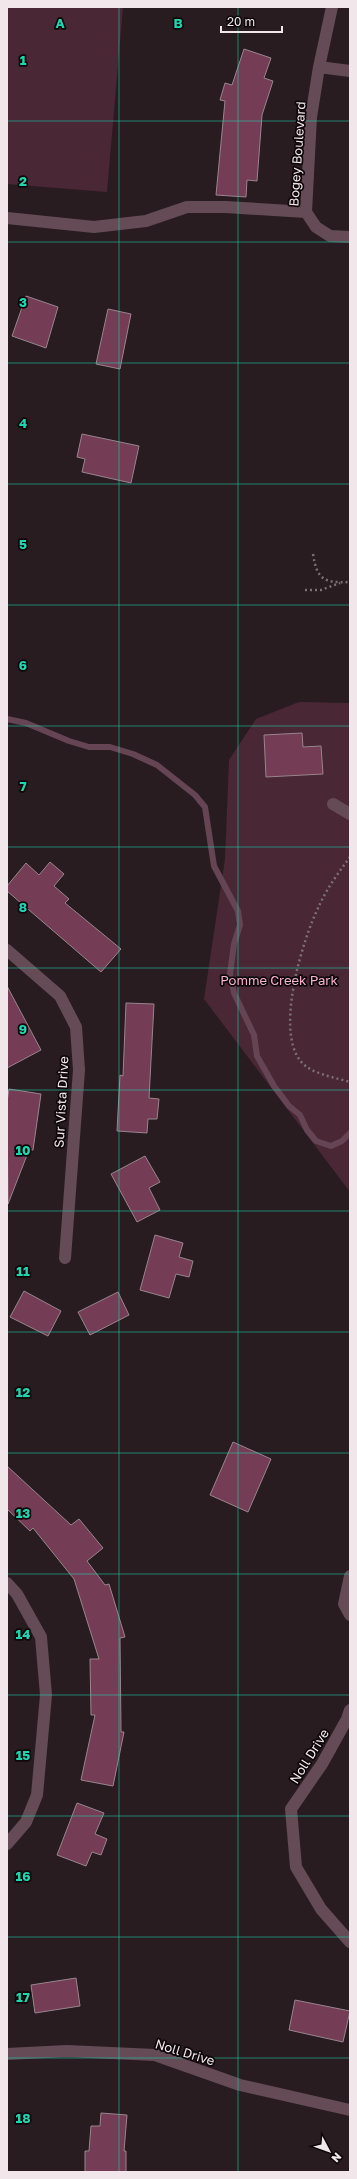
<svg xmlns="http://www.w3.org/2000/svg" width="357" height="2179" viewBox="0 0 357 2179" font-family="'Golos Text',sans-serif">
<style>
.green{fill:#492735}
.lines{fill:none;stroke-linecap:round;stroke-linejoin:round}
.stream{stroke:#654554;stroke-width:6}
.building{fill:#753d55;stroke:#97858c}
.path{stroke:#7c7074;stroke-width:2.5;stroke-dasharray:2 3;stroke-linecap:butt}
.minor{stroke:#644b55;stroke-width:12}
.grid{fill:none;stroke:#1fd5b0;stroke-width:1;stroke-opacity:0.55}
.labels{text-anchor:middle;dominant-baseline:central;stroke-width:3.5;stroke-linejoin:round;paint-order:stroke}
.street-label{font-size:13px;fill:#f1e7ea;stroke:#0e080a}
.park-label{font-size:13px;fill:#f8b0cc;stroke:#0e080a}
.grid-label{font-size:13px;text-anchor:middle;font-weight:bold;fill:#1fd5b0;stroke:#0e080a;stroke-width:3.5;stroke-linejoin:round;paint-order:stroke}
</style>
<rect width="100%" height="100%" fill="#291c21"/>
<path class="green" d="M 7,7 L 123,7 L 107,192 L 7,184 Z
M 299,702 L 350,703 L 350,1192 L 204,999 L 225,859 L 229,760 L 256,719 Z"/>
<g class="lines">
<path class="stream" d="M 7,719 L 26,723 L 69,741 L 89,747 L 110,747 L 133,754 L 157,765 L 195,795 L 205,807 L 214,866 L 238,911 L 240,925 L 234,944 L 230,974 L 234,993 L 254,1035 L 257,1056 L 274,1086 L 289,1106 L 300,1115 L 307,1130 L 316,1141 L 331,1146 L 342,1141 L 350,1133"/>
</g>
<path class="building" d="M 244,49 L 271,58 L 264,78 L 273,81 L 262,115 L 257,181 L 247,180 L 246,197 L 216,195 L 225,101 L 220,100 L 225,83 L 232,85 Z
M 26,296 L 58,307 L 46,348 L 12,336 Z
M 108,309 L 131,314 L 120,369 L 96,364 Z
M 82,434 L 139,446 L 131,483 L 82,472 L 85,459 L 77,457 Z
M 302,733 L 303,747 L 321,746 L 323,774 L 266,777 L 264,735 Z
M 50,862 L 64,874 L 54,886 L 69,899 L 65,903 L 121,949 L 101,972 L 7,891 L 7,886 L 26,863 L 39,875 Z
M 7,986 L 41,1050 L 7,1068 Z
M 126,1003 L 154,1004 L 149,1098 L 159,1099 L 157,1119 L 148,1119 L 147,1133 L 117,1131 L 120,1075 L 123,1076 Z
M 9,1089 L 41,1094 L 33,1150 L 29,1150 L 8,1204 L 7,1102 Z
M 145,1156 L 160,1182 L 149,1188 L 160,1210 L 137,1222 L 111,1174 Z
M 155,1235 L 183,1243 L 179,1257 L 193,1261 L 189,1277 L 176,1274 L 169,1298 L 140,1290 Z
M 24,1291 L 61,1311 L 48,1336 L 10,1317 Z
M 118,1292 L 129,1315 L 90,1335 L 78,1312 Z
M 233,1442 L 271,1459 L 248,1512 L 210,1495 Z
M 7,1466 L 71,1525 L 79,1519 L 103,1548 L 87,1561 L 105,1585 L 109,1584 L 125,1637 L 120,1638 L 121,1732 L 124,1732 L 113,1786 L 81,1780 L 95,1715 L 91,1715 L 90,1659 L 99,1659 L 74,1579 L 33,1528 L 30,1531 L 7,1509 Z
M 77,1803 L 104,1813 L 95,1834 L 107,1839 L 101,1855 L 92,1852 L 86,1866 L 57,1855 Z
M 76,1978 L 80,2006 L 35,2013 L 31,1985 Z
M 295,2000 L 350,2011 L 343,2042 L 289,2030 Z
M 101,2113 L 127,2115 L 124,2151 L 126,2151 L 126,2172 L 85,2172 L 85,2151 L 89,2151 L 91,2126 L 100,2126 Z"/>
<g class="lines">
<path class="path" d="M 313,554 C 317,580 324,583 350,582
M 305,590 L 321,590 L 340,583
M 350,857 C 339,872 327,888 319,906 C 303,938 270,1042 307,1067 C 318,1075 337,1078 350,1082"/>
<path class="minor" d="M 332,7 L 319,67 L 311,117 L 306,212 L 316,227 L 330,236 L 350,237
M 319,67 L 350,71
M 7,218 L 94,227 L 146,221 L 187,207 L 226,207 L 306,212
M 333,804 L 350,814
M 7,950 L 60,996 L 76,1027 L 79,1070 L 65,1258
M 350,1576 L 344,1604 L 350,1615
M 7,1583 L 17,1594 L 41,1637 L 46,1695 L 37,1795 L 26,1822 L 7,1844
M 350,1710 L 347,1719 L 322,1764 L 291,1809 L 296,1867 L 321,1909 L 350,1942
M 7,2054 L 67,2051 L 155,2055 L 240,2085 L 350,2110"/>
</g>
<path class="grid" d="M 119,7 L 119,2172M 238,7 L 238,2172M 7,121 L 350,121M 7,242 L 350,242M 7,363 L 350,363M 7,484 L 350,484M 7,605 L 350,605M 7,726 L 350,726M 7,847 L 350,847M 7,968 L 350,968M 7,1090 L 350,1090M 7,1211 L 350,1211M 7,1332 L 350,1332M 7,1453 L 350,1453M 7,1574 L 350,1574M 7,1695 L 350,1695M 7,1816 L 350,1816M 7,1937 L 350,1937M 7,2058 L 350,2058"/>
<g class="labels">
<g class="street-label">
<text transform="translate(297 154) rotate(-86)">Bogey Boulevard</text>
<text transform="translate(61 1102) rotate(-87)">Sur Vista Drive</text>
<text transform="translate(309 1756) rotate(-58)">Noll Drive</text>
<text transform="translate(185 2052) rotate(17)">Noll Drive</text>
</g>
<g class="park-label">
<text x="279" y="980">Pomme Creek Park</text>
</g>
</g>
<g class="grid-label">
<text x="60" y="28">A</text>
<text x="178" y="28">B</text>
<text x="23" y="65">1</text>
<text x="23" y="186">2</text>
<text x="23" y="307">3</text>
<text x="23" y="428">4</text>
<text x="23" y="549">5</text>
<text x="23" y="670">6</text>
<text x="23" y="791">7</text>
<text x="23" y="912">8</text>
<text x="23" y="1034">9</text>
<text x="23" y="1155">10</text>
<text x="23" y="1276">11</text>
<text x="23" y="1397">12</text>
<text x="23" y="1518">13</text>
<text x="23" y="1639">14</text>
<text x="23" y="1760">15</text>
<text x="23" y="1881">16</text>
<text x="23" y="2002">17</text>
<text x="23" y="2123">18</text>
</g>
<rect width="357" height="2179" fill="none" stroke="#f1e7ea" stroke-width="16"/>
<g transform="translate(329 2151) rotate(131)" stroke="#0e080a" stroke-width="3" paint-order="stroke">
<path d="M0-3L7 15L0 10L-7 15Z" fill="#f1e7ea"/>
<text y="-6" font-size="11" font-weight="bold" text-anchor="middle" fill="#f1e7ea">N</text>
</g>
<path d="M221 26v6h61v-6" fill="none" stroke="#f1e7ea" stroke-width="2"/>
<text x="227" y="26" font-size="12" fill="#f1e7ea" stroke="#0e080a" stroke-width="3" paint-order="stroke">20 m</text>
</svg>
